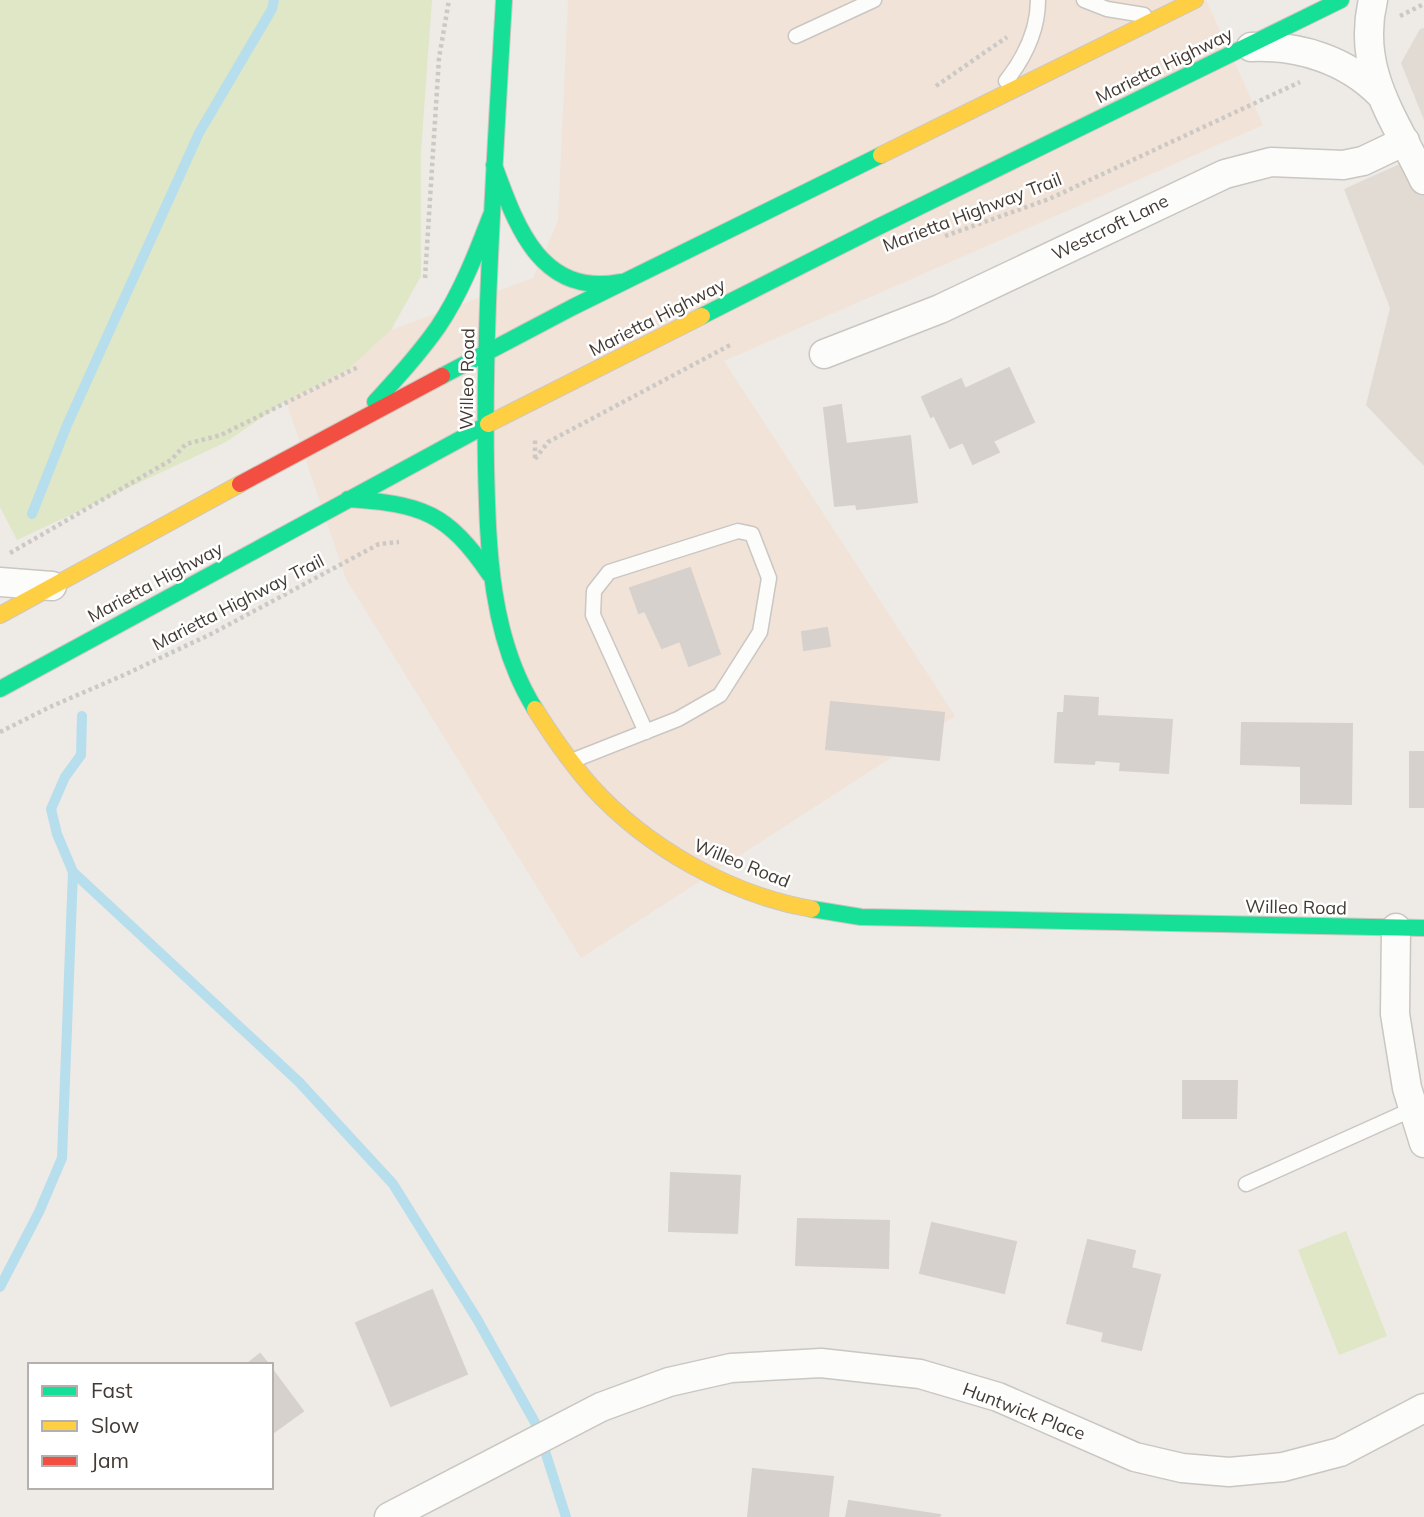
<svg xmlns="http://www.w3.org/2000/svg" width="1424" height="1517" viewBox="0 0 1424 1517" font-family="Mulish,sans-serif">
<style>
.residential{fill:#e2dbd3}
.commercial{fill:#f1e3d8}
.green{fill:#e0e7c6}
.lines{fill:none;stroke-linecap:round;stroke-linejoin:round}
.stream{stroke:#b7deec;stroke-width:10}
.building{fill:#d6d1cd;stroke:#d6d1cc;stroke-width:2}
.lane-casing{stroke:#cac6c2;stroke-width:17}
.street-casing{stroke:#cac6c2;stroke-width:31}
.fast-casing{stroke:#cfc7be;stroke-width:18}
.slow-casing{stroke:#cfc7be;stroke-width:18}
.jam-casing{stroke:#cfc7be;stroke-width:18}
.path{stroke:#ccc9c5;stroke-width:4.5;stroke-dasharray:3.5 3.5;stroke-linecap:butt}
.lane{stroke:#fcfcfb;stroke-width:14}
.street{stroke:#fcfcfb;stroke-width:28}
.fast{stroke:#16e098;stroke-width:16}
.slow{stroke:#ffcf43;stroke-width:16}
.jam{stroke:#f24e42;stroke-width:16}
.labels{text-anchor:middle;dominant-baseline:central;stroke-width:5;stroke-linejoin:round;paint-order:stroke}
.street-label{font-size:18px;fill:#423a33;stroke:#fff}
</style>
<rect width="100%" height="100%" fill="#eeeae6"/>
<path class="residential" d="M 1424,28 L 1424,120 L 1401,63 L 1420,29 Z
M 1424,153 L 1424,466 L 1366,405 L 1390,308 L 1344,189 Z"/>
<path class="commercial" d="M 568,0 L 1206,0 L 1263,125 L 724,361 L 955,716 L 581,958 L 346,579 L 286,401 L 349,369 L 391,330 L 533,278 L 558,221 Z"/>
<path class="green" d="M 0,0 L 432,0 L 421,151 L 421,276 L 391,330 L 349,369 L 286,401 L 226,442 L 17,540 L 0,507 Z
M 1346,1231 L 1387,1336 L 1339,1355 L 1298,1250 Z"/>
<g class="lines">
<path class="stream" d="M 32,514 L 67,425 L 199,133 L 272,9 L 274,0
M 82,716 L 81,755 L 65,777 L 51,809 L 57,834 L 73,872 L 299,1082 L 393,1184 L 477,1319 L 537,1426 L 566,1517
M 0,1287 L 39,1212 L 62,1158 L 73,872"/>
</g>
<path class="building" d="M 1009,368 L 1034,422 L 993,441 L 999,452 L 973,464 L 963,442 L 950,448 L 934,415 L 931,417 L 922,397 L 961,379 L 965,389 Z
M 841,405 L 846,444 L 910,436 L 917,502 L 857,509 L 856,504 L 835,506 L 824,408 Z
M 690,568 L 720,654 L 689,666 L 680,641 L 662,648 L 645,611 L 639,613 L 630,588 Z
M 827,628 L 830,646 L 804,650 L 802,632 Z
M 1065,696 L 1098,698 L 1097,716 L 1172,720 L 1168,773 L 1120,770 L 1121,762 L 1095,760 L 1094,764 L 1055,762 L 1058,713 L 1064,713 Z
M 831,702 L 944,713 L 939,760 L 826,749 Z
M 1242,723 L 1352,724 L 1351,804 L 1301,803 L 1301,766 L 1241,764 Z
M 1410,752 L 1424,752 L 1424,807 L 1410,807 Z
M 1183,1081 L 1237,1081 L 1236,1118 L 1183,1118 Z
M 671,1173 L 740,1176 L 737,1233 L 669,1231 Z
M 798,1219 L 889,1221 L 888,1268 L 796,1265 Z
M 932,1223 L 1016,1242 L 1004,1293 L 920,1273 Z
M 1088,1240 L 1135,1251 L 1131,1268 L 1160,1275 L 1141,1350 L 1102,1341 L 1104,1332 L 1067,1323 Z
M 432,1290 L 467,1374 L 391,1406 L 356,1323 Z
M 260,1354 L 269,1365 L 246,1365 Z
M 271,1368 L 303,1411 L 271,1434 Z
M 753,1469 L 833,1477 L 828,1517 L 748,1517 Z
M 849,1501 L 940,1515 L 939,1517 L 846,1517 Z"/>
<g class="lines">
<g class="lane-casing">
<path id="lane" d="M 1084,0 L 1107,9 L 1144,15
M 796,36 L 874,0
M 1006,81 C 1025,57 1038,31 1038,0
M 574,760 L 678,719 L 720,695 L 760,632 L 769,578 L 752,534 L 738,531 L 609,572 L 594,591 L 593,615 L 646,732
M 1246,1184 L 1413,1109"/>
</g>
<g class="street-casing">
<path id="street" d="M 1373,0 C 1356,71 1395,119 1424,180
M 1251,47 C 1299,45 1347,60 1381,95
M 824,354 L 940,309 L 1225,174 L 1271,162 L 1343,165 L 1363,161 L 1405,141
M 0,582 L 52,586
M 1396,928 L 1395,1014 L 1407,1088 L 1424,1143
M 389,1517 L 601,1407 L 669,1382 L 731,1368 L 821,1363 L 920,1374 L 998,1397 L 1135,1457 L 1182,1468 L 1229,1472 L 1283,1467 L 1340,1452 L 1424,1408"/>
</g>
<g class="fast-casing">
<path id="fast" d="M 504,0 C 498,101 492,202 488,302 C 486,357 485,412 486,467 C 488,549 490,637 535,709
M 494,165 C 516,225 540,297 620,282
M 702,316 L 878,227 L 1341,0
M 442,376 L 573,307 L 881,155
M 375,402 C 397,378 419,354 438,327 C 461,293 476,254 491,215
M 348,499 C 422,504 447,512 490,575
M 0,689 L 488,424
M 812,909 L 861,917 L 1424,928"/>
</g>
<g class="slow-casing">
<path id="slow" d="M 881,155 L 1195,0
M 488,424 L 702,316
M 0,615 L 240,484
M 535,709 C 552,736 570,762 591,786 C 647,848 731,895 812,909"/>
</g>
<g class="jam-casing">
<path id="jam" d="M 240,484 L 442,376"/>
</g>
<path class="path" d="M 1400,16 L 1424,4
M 936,86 L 1007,37
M 945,236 L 1049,199 L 1300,82
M 425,278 L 439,58 L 449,0
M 535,458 L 535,439
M 535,459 L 548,442 L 732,344
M 10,553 L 171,460 L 186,444 L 221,435 L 358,367
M 0,732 L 52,706 L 124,675 L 213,633 L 379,544 L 399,542"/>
<use href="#lane" class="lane"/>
<use href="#street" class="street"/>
<use href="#fast" class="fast"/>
<use href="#slow" class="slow"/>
<use href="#jam" class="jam"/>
</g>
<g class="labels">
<g class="street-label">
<text transform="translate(1164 65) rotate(-26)">Marietta Highway</text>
<text transform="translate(972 212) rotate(-21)">Marietta Highway Trail</text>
<text transform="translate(1110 227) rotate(-26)">Westcroft Lane</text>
<text transform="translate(657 317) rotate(-27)">Marietta Highway</text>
<text transform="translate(467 379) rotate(-89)">Willeo Road</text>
<text transform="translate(155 582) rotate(-28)">Marietta Highway</text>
<text transform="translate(238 602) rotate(-27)">Marietta Highway Trail</text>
<text transform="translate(742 863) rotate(22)">Willeo Road</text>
<text transform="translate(1296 907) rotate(1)">Willeo Road</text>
<text transform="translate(1024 1411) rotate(21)">Huntwick Place</text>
</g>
</g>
<rect x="28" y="1363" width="245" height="126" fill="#ffffff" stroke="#b3b0ad" stroke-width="2"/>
<rect x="42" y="1386" width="35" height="10" fill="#16e098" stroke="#b3b0ad" stroke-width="2"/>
<text x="91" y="1398" font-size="21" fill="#423a33">Fast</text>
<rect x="42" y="1421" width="35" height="10" fill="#ffcf43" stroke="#b3b0ad" stroke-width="2"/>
<text x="91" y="1433" font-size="21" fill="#423a33">Slow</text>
<rect x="42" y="1456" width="35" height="10" fill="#f24e42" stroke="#b3b0ad" stroke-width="2"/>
<text x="91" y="1468" font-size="21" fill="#423a33">Jam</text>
</svg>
